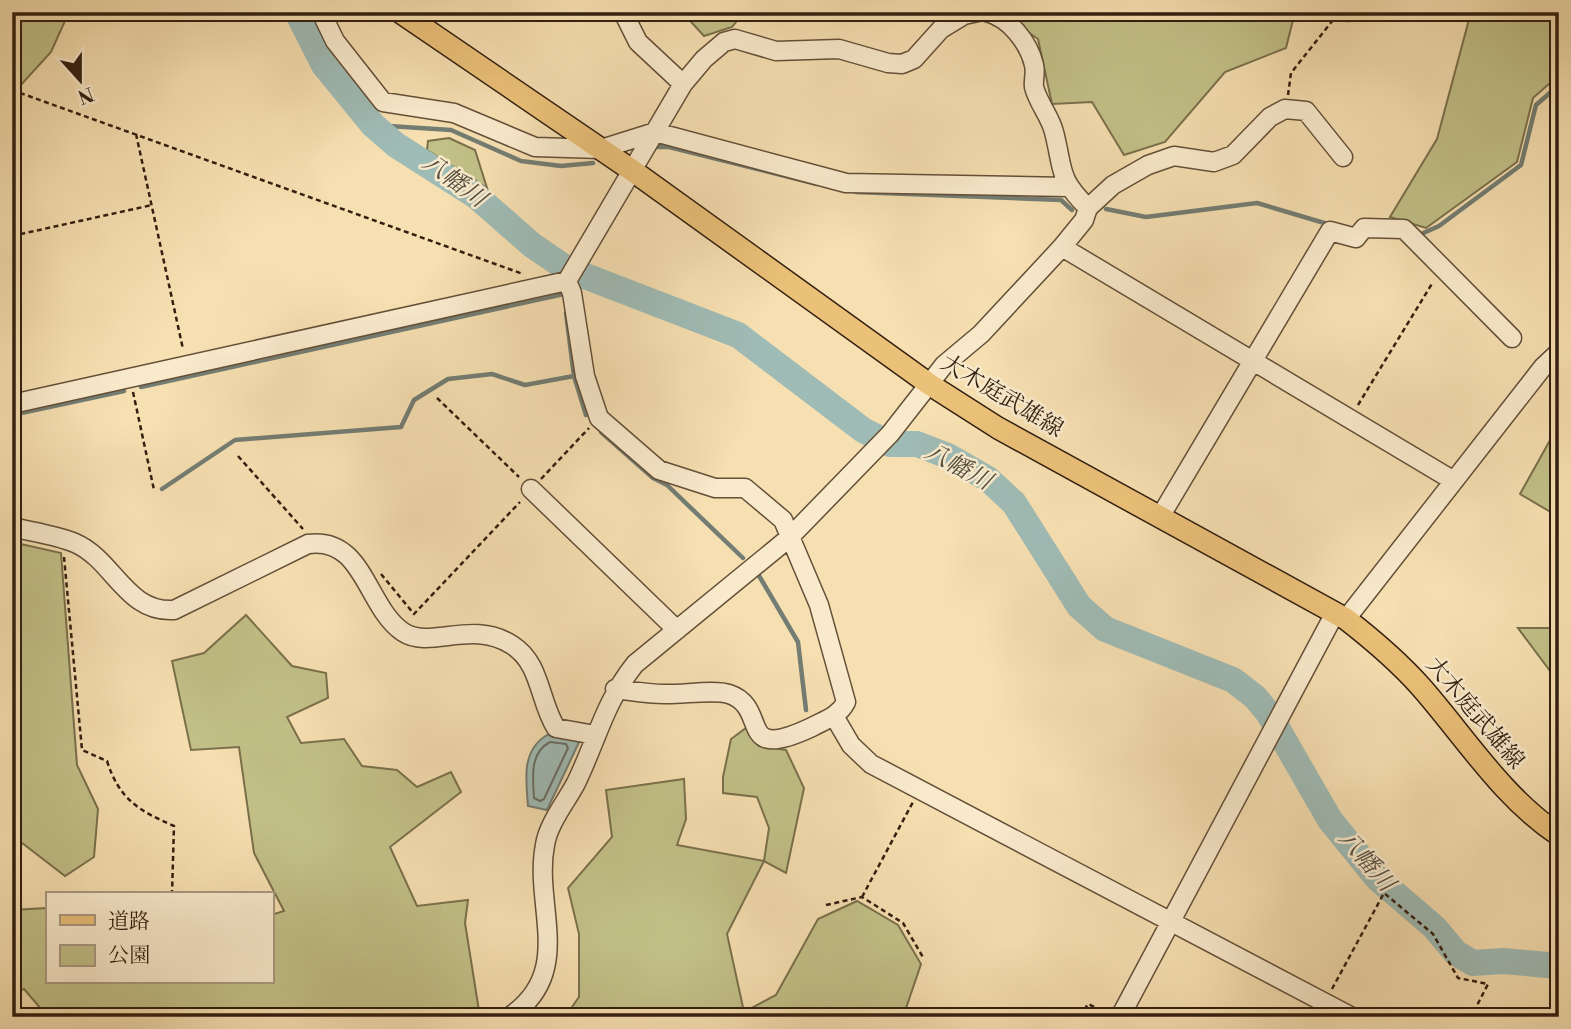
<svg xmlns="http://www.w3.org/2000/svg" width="1571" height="1029" viewBox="0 0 1571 1029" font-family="'Libre Bodoni','Noto Serif JP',serif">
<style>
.green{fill:#c2c088;stroke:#7a704c;stroke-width:2}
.water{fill:#9fbbb5;stroke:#737d73;stroke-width:2}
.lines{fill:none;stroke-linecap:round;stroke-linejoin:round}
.shore{stroke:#686d62;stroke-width:2}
.stream{stroke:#737d73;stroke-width:4.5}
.river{stroke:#9fbbb5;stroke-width:26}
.minor-casing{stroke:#634f38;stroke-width:21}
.major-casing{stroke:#321f10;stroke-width:24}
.path{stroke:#321f10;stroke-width:2.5;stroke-dasharray:5 3.5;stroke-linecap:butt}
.minor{stroke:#f9eacc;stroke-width:18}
.major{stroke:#ebc078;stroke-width:21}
.labels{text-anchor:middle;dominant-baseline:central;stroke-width:5;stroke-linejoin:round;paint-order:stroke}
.street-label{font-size:23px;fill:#321f10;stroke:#f9eacc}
.water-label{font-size:24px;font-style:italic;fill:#534e42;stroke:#f9eacc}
</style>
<rect width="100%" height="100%" fill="#f6dfb1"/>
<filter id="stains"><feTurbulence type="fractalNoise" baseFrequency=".00286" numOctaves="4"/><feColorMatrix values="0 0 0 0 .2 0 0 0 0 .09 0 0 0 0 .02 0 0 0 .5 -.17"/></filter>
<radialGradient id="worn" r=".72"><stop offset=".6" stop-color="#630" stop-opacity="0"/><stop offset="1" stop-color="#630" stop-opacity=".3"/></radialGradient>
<path class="green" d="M 31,12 L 69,12 L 51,52 L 20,86 L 12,85 L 12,21 Z
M 682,12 L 744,12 L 732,27 L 704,36 Z
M 999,12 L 1295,12 L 1286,48 L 1225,72 L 1165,142 L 1124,155 L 1092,102 L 1052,104 L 1038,39 Z
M 1471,12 L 1559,12 L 1559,75 L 1533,98 L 1517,162 L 1426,228 L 1390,217 L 1437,139 Z
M 449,138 L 475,150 L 487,188 L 427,150 L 428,141 Z
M 1559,424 L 1559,517 L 1520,494 Z
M 12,542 L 61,553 L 77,765 L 98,809 L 94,857 L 65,876 L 13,836 L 18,880 L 12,906 Z
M 1559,596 L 1559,683 L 1518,628 L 1554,628 Z
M 246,615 L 292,666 L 326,673 L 328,698 L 287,717 L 301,743 L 344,739 L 362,766 L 397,770 L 417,787 L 451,772 L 461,792 L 390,847 L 417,906 L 468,900 L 465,923 L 480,1017 L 403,1017 L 398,1012 L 393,1017 L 48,1017 L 24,989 L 12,994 L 12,910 L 47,908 L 47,982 L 271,982 L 271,915 L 284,911 L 254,853 L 239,747 L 191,750 L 172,661 L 204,653 Z
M 746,728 L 759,746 L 786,750 L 804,788 L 786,873 L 764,861 L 727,934 L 744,1012 L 776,995 L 818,919 L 857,901 L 898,925 L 921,964 L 903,1017 L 565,1017 L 579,997 L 579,934 L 568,888 L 612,837 L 606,790 L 684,779 L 686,819 L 677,845 L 764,861 L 769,828 L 757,797 L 723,793 L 723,777 L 731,739 Z"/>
<path class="water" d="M 547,735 L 581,738 L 547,810 L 528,806 C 526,779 521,751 547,735 Z"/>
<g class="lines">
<path class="shore" d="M 550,742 L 566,744 L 568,748 L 544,799 L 540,801 L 534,798 C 533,778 529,753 550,742 Z"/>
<path class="stream" d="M 373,125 L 451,130 L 521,161 L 561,166 L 593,163
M 656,147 L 669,147 L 817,184
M 856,192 L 1061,200 L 1072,210
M 1106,209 L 1146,217 L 1257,203 L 1331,225
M 1419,235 L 1439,226 L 1521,165 L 1536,105 L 1559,85
M 566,313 L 574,376 L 586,415
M 141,387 L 564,294 L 565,297
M 12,415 L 124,391
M 601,432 L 653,478 L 667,485 L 743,558
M 162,489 L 235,440 L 401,427 L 414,400 L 448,379 L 492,374 L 525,385 L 574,376
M 758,574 L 798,642 L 806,710"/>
<path class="river" d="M 297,12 L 324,65 L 373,125 L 396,145 L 476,196 L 532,245 L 567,269 L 738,335 L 863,430 L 890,444 L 917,444 L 948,456 L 988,479 L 1014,503 L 1079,606 L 1105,629 L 1233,680 L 1255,697 L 1269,714 L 1330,820 L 1378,879 L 1434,927 L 1456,953 L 1473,963 L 1503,961 L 1559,966"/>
<g class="minor-casing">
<path id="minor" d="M 321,12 L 335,41 L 383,102 L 454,113 L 535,147 L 601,149 L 655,132 L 846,183 L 1068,187
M 623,12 L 638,42 L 683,84
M 986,12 C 1009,17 1029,43 1034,65 C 1036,73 1033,80 1034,87 C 1038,103 1050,116 1054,132 C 1064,171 1057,177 1088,208
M 1062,247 L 1454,481
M 567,281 L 572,293 L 585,376 L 599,418 L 659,470 L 715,488 L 745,488 L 783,520 L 819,605 L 846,702 C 839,716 825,720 812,727 C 734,764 771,708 729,694 C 714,689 681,695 664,694 C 648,694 632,691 615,689
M 12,404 L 567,281 L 683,84 L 704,59 L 724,42 L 735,39 L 776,51 L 839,49 L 888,63 L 902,64 L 914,59 L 941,29 L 964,15 L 978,12
M 531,489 L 677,630
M 1160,517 L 1330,231 L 1356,238 L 1364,228 L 1404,229 L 1512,338
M 12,527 C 32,532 56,535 75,543 C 114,560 126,613 174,610 L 308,544 C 364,536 366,607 403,632 C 430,650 472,619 512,645 C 541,663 539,701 556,728 L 595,735
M 1346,619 L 1543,367 L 1559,352
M 834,716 L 851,745 L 871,764 L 1352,1017
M 509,1017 C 576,972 533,906 545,845 C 548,824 566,802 576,783 C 597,740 604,703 635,664 L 789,538 L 890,434 L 944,365 L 981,334 L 1062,247 L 1084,220 L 1088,208 L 1113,185 L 1148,165 L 1174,156 L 1214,162 L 1233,155 L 1270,117 L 1285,109 L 1306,111 L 1343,157
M 1120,1017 L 1335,613"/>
</g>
<g class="major-casing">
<path id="major" d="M 400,12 L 633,171 L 929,384 L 998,428 L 1346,619 C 1373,640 1398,661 1421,687 C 1465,737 1502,797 1559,835"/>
</g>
<path class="path" d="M 12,90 L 523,274
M 1288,95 L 1291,73 L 1333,20 L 1351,21 L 1360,12
M 136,134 L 183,349
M 12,236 L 152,205
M 133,392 L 154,490
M 437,398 L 519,477
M 1358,405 L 1433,282
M 238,456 L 303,529
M 541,479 L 589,428
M 64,557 L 82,750 L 107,761 C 119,799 139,811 174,826 L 172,894
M 381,574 L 414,614 L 520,502
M 862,897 L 913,802
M 826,905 L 862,897 L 903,923 L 924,959
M 1332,989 L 1384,893 L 1433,934 L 1458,978 L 1488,984 L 1471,1017
M 1080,1017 L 1088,1004 L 1105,1012"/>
<use href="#minor" class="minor"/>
<use href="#major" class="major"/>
</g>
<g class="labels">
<g class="street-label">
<text transform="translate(1002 396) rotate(31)">大木庭武雄線</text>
<text transform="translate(1475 713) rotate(50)">大木庭武雄線</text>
</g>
<g class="water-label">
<text transform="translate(454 181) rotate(36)">八幡川</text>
<text transform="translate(958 467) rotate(28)">八幡川</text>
<text transform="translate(1366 861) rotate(49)">八幡川</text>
</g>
</g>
<rect width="1571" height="1029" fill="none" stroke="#f6dfb1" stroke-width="42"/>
<rect x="14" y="14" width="1543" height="1001" fill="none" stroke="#321f10" stroke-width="3.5"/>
<rect x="21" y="21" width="1529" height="987" fill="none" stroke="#321f10" stroke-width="2"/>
<rect x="46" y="892" width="228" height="91" fill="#f9eacc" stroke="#a99981" stroke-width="2"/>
<rect x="60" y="915" width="35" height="10" fill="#ebc078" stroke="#a99981" stroke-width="2"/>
<text x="108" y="928" font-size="21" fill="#321f10">道路</text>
<rect x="60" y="945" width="35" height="21" fill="#c2c088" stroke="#a99981" stroke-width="2"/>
<text x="108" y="962" font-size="21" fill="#321f10">公園</text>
<g transform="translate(80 80) rotate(159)" stroke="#f9eacc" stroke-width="5" paint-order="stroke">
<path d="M0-5L12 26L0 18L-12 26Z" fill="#321f10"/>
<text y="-10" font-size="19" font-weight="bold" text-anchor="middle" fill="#321f10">N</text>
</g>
<rect width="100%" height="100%" filter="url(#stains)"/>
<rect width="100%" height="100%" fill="url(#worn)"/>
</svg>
